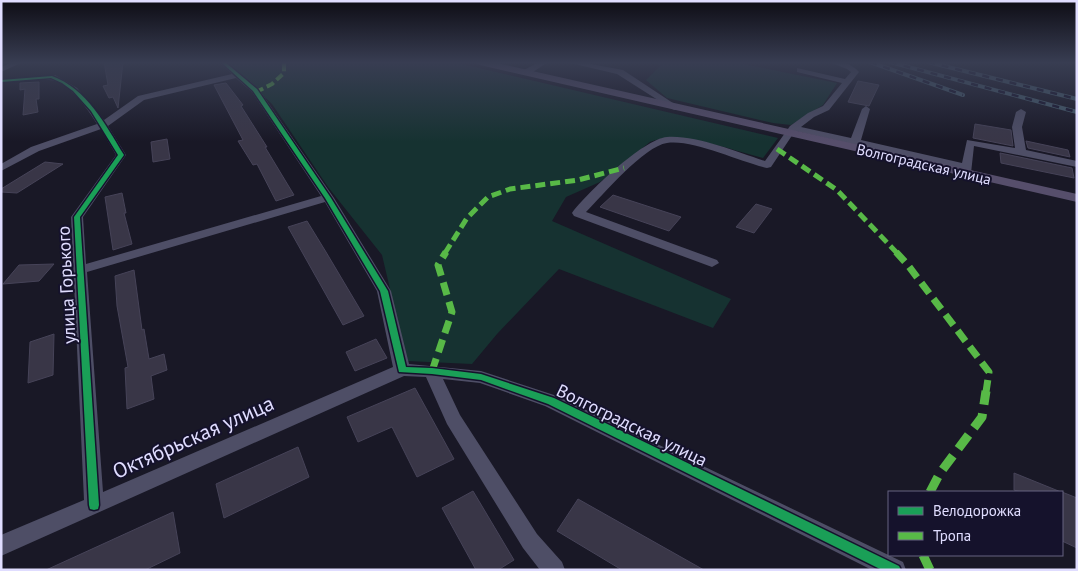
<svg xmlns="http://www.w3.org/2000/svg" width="1078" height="571" viewBox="0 0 1078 571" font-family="'PT Sans',sans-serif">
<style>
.green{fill:#163231}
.building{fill:#393647;stroke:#464358}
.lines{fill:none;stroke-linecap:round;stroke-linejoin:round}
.minor{fill:#4e4e66;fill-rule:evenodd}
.major{fill:#564e6b;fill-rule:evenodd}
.rail-casing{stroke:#475e6e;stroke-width:4}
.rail{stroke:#15122c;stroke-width:2.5;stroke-dasharray:7;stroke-linecap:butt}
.quiet-far3{stroke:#58b947;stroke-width:4;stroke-dasharray:8 4;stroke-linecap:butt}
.quiet-far2{stroke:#58b947;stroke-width:5;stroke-dasharray:10 5;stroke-linecap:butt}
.quiet-far1{stroke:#58b947;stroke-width:7;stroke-dasharray:13 7;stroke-linecap:butt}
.quiet{stroke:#58b947;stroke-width:9;stroke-dasharray:17 9;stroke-linecap:butt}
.cycleway-casing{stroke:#15122c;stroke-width:3}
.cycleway{fill:#1a9f57;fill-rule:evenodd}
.labels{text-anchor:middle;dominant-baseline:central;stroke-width:4;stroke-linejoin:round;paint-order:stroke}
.far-street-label{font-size:15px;fill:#e0ddff;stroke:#15122c}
.street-label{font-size:18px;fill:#e0ddff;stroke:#15122c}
.near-street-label{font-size:21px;fill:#e0ddff;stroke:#15122c}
</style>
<rect width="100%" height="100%" fill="#191826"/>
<path class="green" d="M 228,62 L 453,62 L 778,138 L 763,158 C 734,151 679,130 650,142 L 600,182 L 566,197 L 552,221 L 731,299 L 713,328 L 559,269 L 497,334 L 472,364 L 407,361 L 382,255 L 328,187 L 272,104 Z
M 645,62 L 733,62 L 837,83 L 823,105 L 791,125 L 773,123 L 667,98 L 646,80 L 661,65 Z"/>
<path class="building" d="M 104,62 L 123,62 L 118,108 L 113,97 L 109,98 L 103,86 L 108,85 Z
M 858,81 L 879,85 L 869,106 L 848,102 Z
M 39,82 L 39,99 L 36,99 L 38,112 L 23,115 L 25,89 L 20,90 L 20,83 Z
M 226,83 L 243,105 L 241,106 L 267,147 L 265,147 L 294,195 L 276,201 L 257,164 L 253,165 L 238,141 L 243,140 L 214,85 Z
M 975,124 L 1011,130 L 1013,146 L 973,138 Z
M 167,139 L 170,159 L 153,162 L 151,142 Z
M 1026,141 L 1068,150 L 1070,157 L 1028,148 Z
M 1000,153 L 1072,168 L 1074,178 L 1001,163 Z
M 45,162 L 63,164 L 17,193 L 1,192 L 1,189 Z
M 122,193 L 126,213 L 124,213 L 132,244 L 113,250 L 105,197 Z
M 613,195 L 681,217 L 669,231 L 600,207 Z
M 756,204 L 772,209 L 754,233 L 736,227 Z
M 307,221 L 326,252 L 364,316 L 343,325 L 288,227 Z
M 54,264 L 39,281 L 3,284 L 19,265 Z
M 134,270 L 142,330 L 144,329 L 149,359 L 164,354 L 167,370 L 151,376 L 154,399 L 127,409 L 125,368 L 128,367 L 117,306 L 115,276 Z
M 54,334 L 53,375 L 28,383 L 30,342 Z
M 376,339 L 387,358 L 355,371 L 346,352 Z
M 415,388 L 454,459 L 417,477 L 392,427 L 358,442 L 347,417 Z
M 298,447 L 309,477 L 224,518 L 216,484 Z
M 1014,473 L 1061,492 L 1021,492 L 1014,490 Z
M 473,491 L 514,560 L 498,570 L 476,570 L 442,508 Z
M 1062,492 L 1077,498 L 1077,548 L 1062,541 Z
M 578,499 L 704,570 L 622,570 L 557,531 Z
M 173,512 L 180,553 L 145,570 L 46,570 Z"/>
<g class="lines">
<path class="minor" d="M 13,62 L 23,62 L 1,72 L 1,67 Z
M 219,62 L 227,62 L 258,88 L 334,198 L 391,291 L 409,364 L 481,371 L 557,396 L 903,562 L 906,570 L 872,570 L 545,406 L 480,383 L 443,379 L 460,415 L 537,534 L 562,562 L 565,570 L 540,570 L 523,548 L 447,424 L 426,377 L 404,376 L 1,556 L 1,535 L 84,500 L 71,217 L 116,155 L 101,129 L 39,151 L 1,171 L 1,164 L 31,147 L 97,124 C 88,109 67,80 49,80 C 33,79 17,82 1,83 L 1,79 L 55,75 L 77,88 L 104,120 L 138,96 L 232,74 ZM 236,78 L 252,92 L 321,196 L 86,264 L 83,217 L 126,155 L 108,126 L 144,100 ZM 325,202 L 377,291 L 393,367 L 103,492 L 87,272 Z
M 539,62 L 548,62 L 530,74 L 524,74 L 524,70 Z
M 566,62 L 580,62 L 623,70 L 679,107 L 675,110 L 672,109 L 617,74 Z
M 829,62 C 841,61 851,63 859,72 L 829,110 L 814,117 L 801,127 L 851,138 L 862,109 L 866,106 L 870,109 L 861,140 L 962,163 L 967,140 L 1015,148 L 1012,127 L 1016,112 L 1021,109 L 1026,112 L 1022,127 L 1026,150 L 1077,161 L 1077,167 L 974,146 L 971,173 L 966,176 L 961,173 L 961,169 L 795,131 L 771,167 L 767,168 C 740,162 693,139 667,143 C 644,146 603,195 586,212 L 717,260 L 719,263 L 712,267 L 574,216 L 572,213 C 587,193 643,139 667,137 C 697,135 736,152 765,161 L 790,126 L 808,113 L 823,106 L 842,83 L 797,72 L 797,68 L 845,79 L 851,72 L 847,69 Z"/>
<path class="major" d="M 475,62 L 492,62 L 1077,194 L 1077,202 L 480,65 Z"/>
<g class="rail-casing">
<path id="rail" d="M 870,62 L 963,95
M 890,62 L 1077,112
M 928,62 L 1077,99"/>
</g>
<use href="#rail" class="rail"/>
<path class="quiet-far3" d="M 256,92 L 272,84 L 284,73 L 284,62"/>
<path class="quiet-far2" d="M 777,149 L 837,190 L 897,253
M 445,253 L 467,218 L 488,197 L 510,189 L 578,180 L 624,168"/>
<path class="quiet-far1" d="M 896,252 L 907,264 L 989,372 L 986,392
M 432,371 L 452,312 L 438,265 L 446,252"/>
<path class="quiet" d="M 930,492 L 940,473 L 982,417 L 986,391
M 923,555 L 930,570"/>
<g class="cycleway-casing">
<path id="cycleway" d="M 221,62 L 225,62 L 257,89 L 331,198 L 388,291 L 406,367 L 432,368 L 481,374 L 554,398 L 899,566 L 901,570 L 882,570 L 548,404 L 481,380 L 432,374 L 399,372 L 380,291 L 325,198 L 253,91 Z
M 52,76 C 87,89 105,124 124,155 L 80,217 L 99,505 L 98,509 L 94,510 L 90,509 L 89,505 L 74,217 L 118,155 L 91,111 L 73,91 L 62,83 L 51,78 L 1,82 L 1,80 Z"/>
</g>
<use href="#cycleway" class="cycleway"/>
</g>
<linearGradient id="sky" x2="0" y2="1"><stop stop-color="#0e0d15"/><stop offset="0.44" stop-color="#383d52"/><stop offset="1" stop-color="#383d52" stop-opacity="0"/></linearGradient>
<rect width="1078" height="142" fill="url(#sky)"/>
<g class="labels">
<g class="far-street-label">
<text transform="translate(924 164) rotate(13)">Волгоградская улица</text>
</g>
<g class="street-label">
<text transform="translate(66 285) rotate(-93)">улица Горького</text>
<text transform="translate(632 425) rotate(26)">Волгоградская улица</text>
</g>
<g class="near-street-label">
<text transform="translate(193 437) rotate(-24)">Октябрьская улица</text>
</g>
</g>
<rect width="1078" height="571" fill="none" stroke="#e0ddff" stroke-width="5"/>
<rect x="888" y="491" width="175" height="65" fill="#15122c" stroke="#666380"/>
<rect x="898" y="507" width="25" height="8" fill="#1a9f57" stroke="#666380"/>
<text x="933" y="516" font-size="15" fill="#e0ddff">Велодорожка</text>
<rect x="898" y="532" width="25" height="8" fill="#58b947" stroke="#666380"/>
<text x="933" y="541" font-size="15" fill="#e0ddff">Тропа</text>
</svg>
